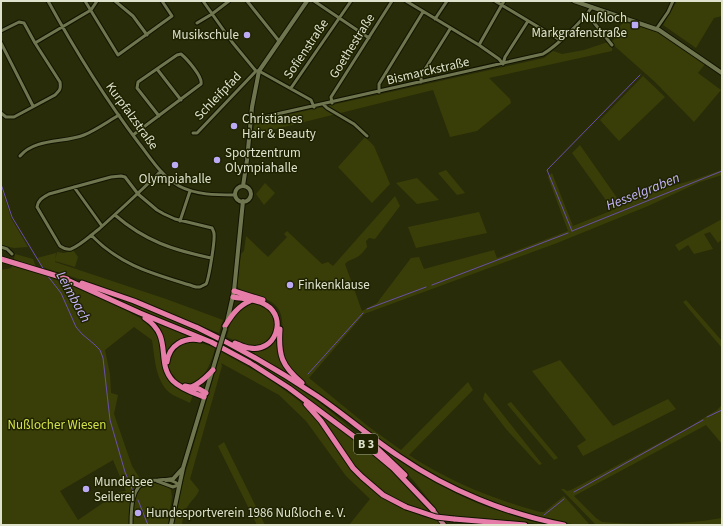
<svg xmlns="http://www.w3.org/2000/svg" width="723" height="526" viewBox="0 0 723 526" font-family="'Source Sans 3',sans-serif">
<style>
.green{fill:#393e09;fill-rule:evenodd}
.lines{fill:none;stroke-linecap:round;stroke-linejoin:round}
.stream{stroke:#6b4faa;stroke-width:1}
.street-casing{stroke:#121400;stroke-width:5}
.secondary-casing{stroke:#121400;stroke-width:6}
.primary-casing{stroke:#121400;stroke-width:6}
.highway-casing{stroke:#121400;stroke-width:7}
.street{stroke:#6f754f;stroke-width:3}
.secondary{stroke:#6f754f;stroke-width:4}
.primary{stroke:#b67a84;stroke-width:4.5}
.highway{stroke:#e67da8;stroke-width:5}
.secondary-bridge-casing{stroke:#121400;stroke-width:6;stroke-linecap:butt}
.highway-bridge-casing{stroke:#121400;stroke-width:7;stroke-linecap:butt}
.secondary-bridge{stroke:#6f754f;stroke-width:4}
.highway-bridge{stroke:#e67da8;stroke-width:5}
.poi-dot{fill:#bcaaf5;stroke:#1f2300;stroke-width:1.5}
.labels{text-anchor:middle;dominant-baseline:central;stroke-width:3;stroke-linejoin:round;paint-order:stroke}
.shield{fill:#1f2300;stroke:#a5a990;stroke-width:1}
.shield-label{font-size:12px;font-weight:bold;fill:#dfe3ce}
.poi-label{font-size:13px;fill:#dfe3ce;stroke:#1f2300;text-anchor:start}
.street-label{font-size:13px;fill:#dfe3ce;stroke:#1f2300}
.park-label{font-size:13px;fill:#d3e24b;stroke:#1f2300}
.water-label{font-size:14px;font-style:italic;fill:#c5b4fc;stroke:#1f2300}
</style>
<rect width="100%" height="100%" fill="#292c08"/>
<path class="green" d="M 677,1 L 722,1 L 722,16 L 714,18 L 696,48 L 663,25 Z
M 624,22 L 663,34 L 705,64 L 698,73 L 721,90 L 694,122 L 655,82 L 610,42 L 614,40 L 612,34 Z
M 608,42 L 612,48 L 612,51 L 489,78 L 510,99 L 511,103 L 477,131 L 450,137 L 433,90 L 272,130 L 253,134 L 255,122 L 544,58 L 553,51 L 562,54 L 584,50 Z
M 643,76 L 665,97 L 619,141 L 600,120 Z
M 365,137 L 374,146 L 390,184 L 372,203 L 338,167 Z
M 580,145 L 622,205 L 656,191 L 696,179 L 722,170 L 722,175 L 700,182 L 648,206 L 557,243 L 364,314 L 309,378 L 369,427 L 401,450 L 468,382 L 473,390 L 409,455 C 450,482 493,499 540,512 L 544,512 L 564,496 L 590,525 C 567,525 544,519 522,512 C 480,500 439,481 403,457 C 367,433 334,405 299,378 C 282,361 283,352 283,328 C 282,323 282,315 279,310 C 270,294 246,298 237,286 L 241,254 L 244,251 L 246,236 L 268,257 L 287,237 L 284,234 L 287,231 L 322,264 L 328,262 L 333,266 L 395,196 L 400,206 L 375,239 L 369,238 L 366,241 L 367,247 C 364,251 361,255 357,257 C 352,260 348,260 345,264 L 362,311 L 377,303 L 411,258 L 419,257 L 424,269 L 494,250 L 497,258 L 568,231 L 548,177 L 552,173 L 573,226 L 613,210 L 572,153 Z
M 446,170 L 465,193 L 457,195 L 438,173 Z
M 417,178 L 439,200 L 417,204 L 396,183 Z
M 265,183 L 275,193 L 264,205 L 256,194 Z
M 1,187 L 11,218 L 28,247 L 14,248 L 1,245 Z
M 479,212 L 487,233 L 416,248 L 408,227 Z
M 722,219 L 722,239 L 718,243 L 710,232 L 704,234 L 713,249 L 694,254 L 688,245 L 679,251 L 675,245 Z
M 73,250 L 78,257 L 75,267 L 55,261 L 57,252 L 64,253 Z
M 56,253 L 55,262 L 166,299 L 223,320 L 219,333 L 91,283 L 42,267 L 37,258 Z
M 15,254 L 33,259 L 36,267 L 14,259 Z
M 12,266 L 45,276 L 96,294 L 147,322 C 151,325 155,329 158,334 C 165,347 161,371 171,382 C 177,388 186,391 193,395 L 190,403 C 185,400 178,398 173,395 C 155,384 155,358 152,340 L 134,327 L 105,350 L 110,374 L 111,393 L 118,395 L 114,414 L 132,466 L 139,477 L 139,489 L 154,483 L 168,487 L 171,490 L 172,497 L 168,525 L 1,525 L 1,270 L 11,268 ZM 113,460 L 126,491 L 119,492 L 78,520 L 60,491 Z
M 94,289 L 101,290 L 105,294 C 143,308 181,322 217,341 L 216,344 L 139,312 Z
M 686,300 L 722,341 L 722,348 L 683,302 Z
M 252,303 C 284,305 280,351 250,346 C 243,345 234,340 227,337 C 231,318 234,311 252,303 Z
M 153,321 L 189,337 C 178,339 171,344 166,355 C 166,341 162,332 153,321 Z
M 277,335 L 278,356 L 287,372 L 249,351 L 257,350 Z
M 193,340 L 215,348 C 212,360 207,374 197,381 C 184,392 163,373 169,358 C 170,353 175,349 177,345 Z
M 225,344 C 239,352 254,359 268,367 C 304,389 337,415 368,444 L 309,401 L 224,348 Z
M 221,352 L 268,378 L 299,401 L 323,426 L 346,463 L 357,475 L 404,509 L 427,518 L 420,509 L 388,496 L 367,479 L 343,451 L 332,431 L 313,408 L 363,445 L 391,469 L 441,525 L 349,525 L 370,499 L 346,476 L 306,421 L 279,395 L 221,363 L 222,366 L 190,479 L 199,490 C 196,498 192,499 188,506 C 183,512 183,518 182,525 L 173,525 L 184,478 Z
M 560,360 L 613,426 L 668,399 L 676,409 L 583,456 L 577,446 L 586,440 L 532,371 Z
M 485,392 L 542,464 L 539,465 L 506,429 L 483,399 Z
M 511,402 L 558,458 L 554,460 L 507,404 Z
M 722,405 L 722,444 L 706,425 L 574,496 L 596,518 L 602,522 C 642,525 683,525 722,518 L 722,525 L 596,525 L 561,489 L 564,489 L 567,491 L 571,490 L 689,427 L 717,410 Z
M 224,442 L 265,525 L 257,525 L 218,446 Z
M 384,451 C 421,473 456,497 496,510 C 515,516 534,520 553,525 L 441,515 L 413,480 Z"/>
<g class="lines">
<path class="stream" d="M 1,184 L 12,217 L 44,270
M 572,231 L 547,170 L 640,75
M 572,231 L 722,171
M 47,275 L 61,293 L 76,327 L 82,334 L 94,344 L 100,350 L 103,358 L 110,420 L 125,472 L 133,491
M 432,285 L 568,233
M 367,309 L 426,287
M 308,374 L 363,313
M 707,417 L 722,410
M 574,492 L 703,420
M 138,500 L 148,525
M 544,515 L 564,499"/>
<g class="street-casing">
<path id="street" d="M 48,1 C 75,50 104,97 138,142 C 150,157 161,176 179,186 C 196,195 216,195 235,195
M 85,1 L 118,55 L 172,16 L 162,1
M 115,1 L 133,16 L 147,35
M 203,1 L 232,42 L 256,71 L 259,71 L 311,100 L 314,107
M 247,1 L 279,41
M 314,1 L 369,38
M 406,1 L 479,45 L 499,59 L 503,64
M 495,1 L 560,40
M 587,14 L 612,45
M 435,19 L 447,1
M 197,23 L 212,14 L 229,1
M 657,28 L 668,12 L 673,1
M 1,31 L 19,22 L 24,23 L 35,43 L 60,82 C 61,89 60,90 55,95 L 14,117 L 6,117 L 1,113
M 1,43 L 33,106
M 35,43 L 91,10 L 97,1
M 479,45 L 504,1
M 503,64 L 505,57 L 528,21
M 157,69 L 181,100
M 421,82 L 421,77 L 422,74 L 450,29
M 291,88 L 351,1
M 379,92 L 379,84 L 423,12
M 332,103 L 331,97 L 392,1
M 324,105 L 327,108 L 354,124 L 367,136
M 250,120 L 543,54 C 558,45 582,21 592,7
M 193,133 L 197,133 L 256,71
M 133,135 L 201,84 C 203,77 187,59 181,54 L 177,55 L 138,82 L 137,88 L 159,116
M 20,156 C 35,138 64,143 84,135 C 96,130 107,122 119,115
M 74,187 L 102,226
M 115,215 C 145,241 173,250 211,258
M 180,221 L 190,191
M 91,235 C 122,267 155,274 196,287 L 200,287 L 206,284 C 209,279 215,240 214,234 C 214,231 213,231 212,228 L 175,219 L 164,214 L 157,210 L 138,194 L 125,177 L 121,176 L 111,177 L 49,194 C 42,198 38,200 37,207 L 60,246 C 63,248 67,250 71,249 C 81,245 91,235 99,229 C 120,210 141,191 161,171
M 1,247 L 7,249 L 12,254
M 157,481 L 173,487 L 178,485
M 131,525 C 131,511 131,485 148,481 C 151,480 155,480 158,480 C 165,479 173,480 179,485"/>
</g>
<g class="secondary-casing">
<path id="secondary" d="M 574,1 L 659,30 L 722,73
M 243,186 L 247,160 L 252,107 L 259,71 L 307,1
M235 194a8 8 0 1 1 16 0a8 8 0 1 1-16 0Z
M 227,322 L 234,291 L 243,201
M 166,480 L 173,479 L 182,469
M 171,525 L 183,468 L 217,355"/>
</g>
<g class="primary-casing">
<path id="primary" d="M 433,510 L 444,525"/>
</g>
<g class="highway-casing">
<path id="highway" d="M 1,259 L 67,279
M 65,279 L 140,313 L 211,342 L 250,363 L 289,388 L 368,447 L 393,468 L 433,510
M 82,283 L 134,301 L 198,328
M 234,291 L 263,300
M 233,297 C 243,299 257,299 266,305 C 288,318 275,353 250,348 C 245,348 240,345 235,343
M 145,318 C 174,337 155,362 173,381 C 181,389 194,393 204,397
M 225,326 C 232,315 238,306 250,301
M 196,327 C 238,347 278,370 317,396 C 345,415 371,438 400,457 C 448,490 507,514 564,525
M 280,329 C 278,356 282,366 302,383
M 167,362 C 169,345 184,337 200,340
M 185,386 L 199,389 L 206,393
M 191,387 C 201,383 206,377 213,370
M 306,404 L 321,421 L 353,468 L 362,477 L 383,495 L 406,507
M 363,435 L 405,475
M 454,519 L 525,525"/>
</g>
<use href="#street" class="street"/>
<use href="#secondary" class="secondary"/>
<use href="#primary" class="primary"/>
<use href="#highway" class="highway"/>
<g class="secondary-bridge-casing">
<path id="secondary-bridge" d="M 217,355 L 225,329"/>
</g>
<g class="highway-bridge-casing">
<path id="highway-bridge" d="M 406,507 L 436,517 L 454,519"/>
</g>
<use href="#secondary-bridge" class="secondary-bridge"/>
<use href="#highway-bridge" class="highway-bridge"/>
</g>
<g class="poi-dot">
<rect x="631" y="21" width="8" height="8" rx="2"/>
<circle cx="247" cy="35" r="4"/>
<circle cx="234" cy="126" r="4"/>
<circle cx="217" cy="160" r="4"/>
<circle cx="175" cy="165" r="4"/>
<circle cx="290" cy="285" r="4"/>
<circle cx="86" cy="489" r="4"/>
<circle cx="138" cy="513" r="4"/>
</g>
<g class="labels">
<rect class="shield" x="354" y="434" width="24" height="20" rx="3"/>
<g class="shield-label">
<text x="366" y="444">B 3</text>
</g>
<g class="poi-label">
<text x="627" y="18" text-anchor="end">Nußloch<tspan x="627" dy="15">Markgrafenstraße</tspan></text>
<text x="239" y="35" text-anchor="end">Musikschule</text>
<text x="242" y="119">Christianes<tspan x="242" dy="15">Hair &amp; Beauty</tspan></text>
<text x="225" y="153">Sportzentrum<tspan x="225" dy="15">Olympiahalle</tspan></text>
<text x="175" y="179" text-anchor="middle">Olympiahalle</text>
<text x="298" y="285">Finkenklause</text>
<text x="94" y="482">Mundelsee<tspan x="94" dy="15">Seilerei</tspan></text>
<text x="146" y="513">Hundesportverein 1986 Nußloch e. V.</text>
</g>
<g class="street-label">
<text transform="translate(352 46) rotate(-58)">Goethestraße</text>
<text transform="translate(306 49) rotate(-56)">Sofienstraße</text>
<text transform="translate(428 71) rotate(-13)">Bismarckstraße</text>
<text transform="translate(218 96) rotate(-46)">Schleifpfad</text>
<text transform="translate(132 116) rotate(54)">Kurpfalzstraße</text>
</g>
<g class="park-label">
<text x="57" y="425">Nußlocher Wiesen</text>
</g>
<g class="water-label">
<text transform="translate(643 192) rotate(-22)">Hesselgraben</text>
<text transform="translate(73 297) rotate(61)">Leimbach</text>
</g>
</g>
<rect width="723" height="526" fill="none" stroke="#dfe3ce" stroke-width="4"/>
</svg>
